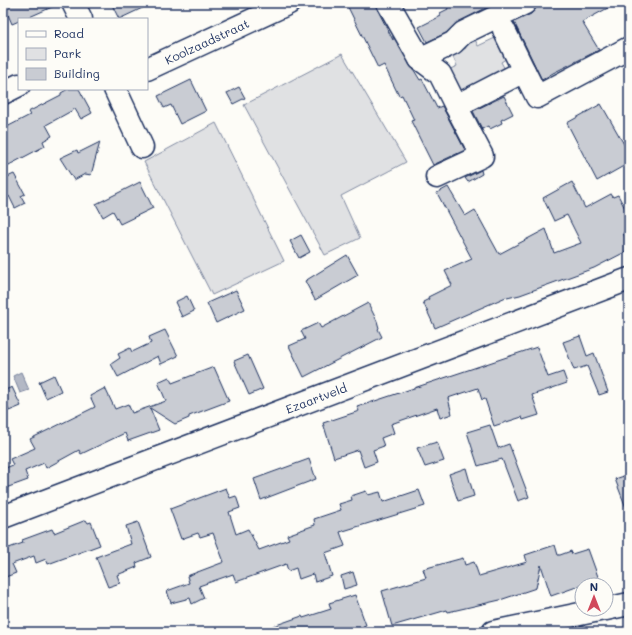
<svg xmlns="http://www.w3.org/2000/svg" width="632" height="635" viewBox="0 0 632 635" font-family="Mali,sans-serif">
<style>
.green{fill:#e0e1e3;stroke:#7e88a0}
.water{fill:#b3b8c5;stroke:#76819c}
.building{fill:#c9ccd3;stroke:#1b2f5e}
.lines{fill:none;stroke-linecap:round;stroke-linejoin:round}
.minor-casing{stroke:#1b2f5e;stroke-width:25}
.major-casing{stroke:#1b2f5e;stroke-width:25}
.minor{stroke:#fdfcf7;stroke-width:22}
.major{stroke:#fdfcf7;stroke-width:22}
.labels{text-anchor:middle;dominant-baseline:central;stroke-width:3;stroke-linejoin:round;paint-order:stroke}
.street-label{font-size:12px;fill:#1b2f5e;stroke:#fdfcf7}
</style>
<rect width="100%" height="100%" fill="#fdfcf7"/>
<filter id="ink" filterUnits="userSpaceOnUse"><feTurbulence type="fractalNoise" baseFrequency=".025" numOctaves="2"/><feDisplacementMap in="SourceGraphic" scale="8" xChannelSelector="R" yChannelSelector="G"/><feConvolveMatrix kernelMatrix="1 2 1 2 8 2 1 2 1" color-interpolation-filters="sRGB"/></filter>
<g filter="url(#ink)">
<path class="green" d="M 473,35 L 478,46 L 495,38 L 496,39 L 500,37 L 509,57 L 501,62 L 507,73 L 464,94 L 455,90 L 446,71 L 457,66 L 452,55 L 466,48 L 462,40 Z
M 342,54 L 406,162 L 341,196 L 360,238 L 325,255 L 244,105 Z
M 216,123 L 284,261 L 212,295 L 144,162 Z"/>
<path class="water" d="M 21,372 L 29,390 L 20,393 L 13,376 Z"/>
<path class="building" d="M 3,3 L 61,3 L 25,19 L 19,19 L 19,21 L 12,24 Z
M 111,3 L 153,3 L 119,19 Z
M 346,3 L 374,3 L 393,40 L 393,36 L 420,80 L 422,79 L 437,108 L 442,106 L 465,150 L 433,165 L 411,121 L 414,120 L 402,95 L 399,96 L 384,65 L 378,68 Z
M 453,3 L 496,3 L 458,22 L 446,33 L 427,42 L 419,27 L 441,16 L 440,13 L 448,9 L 447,6 Z
M 544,3 L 617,3 L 582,22 L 599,50 L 553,73 L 542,80 L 514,22 L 531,14 L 537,7 Z
M 191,80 L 206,111 L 180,124 L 171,105 L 164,108 L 158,96 Z
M 239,87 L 245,98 L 233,104 L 227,93 Z
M 68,89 L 79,89 L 92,113 L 81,119 L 75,109 L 46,125 L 52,136 L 43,141 L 45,146 L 7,166 L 3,159 L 3,129 L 30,115 L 28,112 L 61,95 L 61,93 Z
M 504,96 L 513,114 L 501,120 L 502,123 L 490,129 L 488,126 L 482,129 L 473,111 Z
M 601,104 L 629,153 L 629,163 L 597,181 L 567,123 Z
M 100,142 L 91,175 L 85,174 L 74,180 L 60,158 L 77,150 L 78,153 Z
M 481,170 L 482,174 L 468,182 L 465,178 Z
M 14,174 L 25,194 L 21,196 L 25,203 L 15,208 L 9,196 L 3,199 L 3,179 Z
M 140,182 L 153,208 L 120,224 L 113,211 L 103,217 L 96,204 Z
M 572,182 L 585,208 L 611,194 L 613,197 L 618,195 L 629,216 L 629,230 L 623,233 L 629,244 L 629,250 L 594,268 L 520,295 L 507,298 L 506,297 L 435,328 L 423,302 L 429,299 L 428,297 L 452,285 L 445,271 L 472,259 L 437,193 L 448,187 L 465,216 L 475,210 L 499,254 L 546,229 L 554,253 L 581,243 L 567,215 L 554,221 L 543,198 Z
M 301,235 L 310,252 L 299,258 L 290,241 Z
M 347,255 L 358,275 L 315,300 L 305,281 Z
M 236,290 L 245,309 L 216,323 L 207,303 Z
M 187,296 L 194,311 L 182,317 L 175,302 Z
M 368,303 L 377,321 L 379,328 L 378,329 L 382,337 L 304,377 L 289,346 L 305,339 L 301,331 L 318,323 L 321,328 Z
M 165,330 L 178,356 L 161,364 L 158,356 L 118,377 L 111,364 L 120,358 L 118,354 L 130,348 L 132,352 L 151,343 L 149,337 Z
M 580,336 L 587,356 L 594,353 L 608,392 L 599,395 L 587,366 L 574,370 L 563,342 Z
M 537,347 L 548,377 L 563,372 L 567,383 L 532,395 L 539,415 L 523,420 L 522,417 L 494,426 L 485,399 L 482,400 L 478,388 L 448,398 L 452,414 L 440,418 L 437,408 L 391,424 L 394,433 L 381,438 L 384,446 L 373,450 L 377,462 L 364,467 L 358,450 L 334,458 L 323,423 L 359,411 L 357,407 Z
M 248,355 L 263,389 L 249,395 L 234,361 Z
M 214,367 L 229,401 L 189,416 L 189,418 L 175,424 L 150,408 L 159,430 L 128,441 L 125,433 L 81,454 L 79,450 L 46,468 L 44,463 L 25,471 L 28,480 L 3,489 L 3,469 L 13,465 L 10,459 L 35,448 L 30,439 L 95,407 L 90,396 L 105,388 L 115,409 L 128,404 L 132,413 L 166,401 L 158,382 L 169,377 L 172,383 Z
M 54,375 L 61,391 L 46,398 L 39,382 Z
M 12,387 L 21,406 L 9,411 L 3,396 L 3,391 Z
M 490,425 L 498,448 L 509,444 L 529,497 L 518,501 L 502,459 L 478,466 L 467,432 Z
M 437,442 L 444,461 L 425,467 L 417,448 Z
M 309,459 L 316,479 L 261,500 L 254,479 Z
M 466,468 L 474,496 L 458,501 L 449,474 Z
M 627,475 L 629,482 L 628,513 L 615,479 Z
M 226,488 L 230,498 L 236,496 L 240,508 L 229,512 L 236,534 L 248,529 L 259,550 L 289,539 L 287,535 L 315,525 L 314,519 L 341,510 L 339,504 L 352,500 L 351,496 L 366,491 L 368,495 L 380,492 L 383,502 L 419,490 L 425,506 L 340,532 L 345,546 L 325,553 L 332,576 L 315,582 L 313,574 L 299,579 L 296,568 L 288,571 L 286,564 L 236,582 L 233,574 L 199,586 L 204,598 L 192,604 L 190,598 L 171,603 L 167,591 L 189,583 L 187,576 L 224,562 L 213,533 L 200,537 L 198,533 L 181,539 L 170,509 Z
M 86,520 L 88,523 L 91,522 L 100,545 L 48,564 L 46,559 L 36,563 L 34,556 L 12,564 L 16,573 L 3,578 L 3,543 L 6,549 L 23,543 L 22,540 L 52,529 L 54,533 Z
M 138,522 L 151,557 L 136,563 L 137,567 L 117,575 L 120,583 L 108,587 L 96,557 L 131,544 L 126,526 Z
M 555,545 L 558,555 L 560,555 L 571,551 L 572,554 L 588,549 L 601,585 L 582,585 L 551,596 L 541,565 L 536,588 L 500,600 L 448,612 L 447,610 L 392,626 L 382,591 L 426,578 L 423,569 L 463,558 L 465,565 L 474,562 L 479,576 L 527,562 L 525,555 Z
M 353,572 L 357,585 L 344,589 L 341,576 Z
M 355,595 L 366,625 L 363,626 L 365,632 L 262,632 L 262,630 L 302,616 L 303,618 L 331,609 L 329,603 Z"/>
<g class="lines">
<g class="minor-casing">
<g id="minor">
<path d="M 73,3 L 81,19"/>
<path d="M 388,3 L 420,59 L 440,74 L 456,106 L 524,71 L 537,97 L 629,48"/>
<path d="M 504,30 L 524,71"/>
<path d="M 420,59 L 453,43 L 463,33 L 525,3"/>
<path id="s1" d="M 147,69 L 289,3"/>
<path d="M 115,89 L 142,147"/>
<path d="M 3,93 L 19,85"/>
<path d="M 437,177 L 482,156 L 456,106"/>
<path id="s2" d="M 3,517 L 629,279"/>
</g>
</g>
<g class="major-casing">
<path id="major" d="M 606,609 L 629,604
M 493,632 L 604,609"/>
</g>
<use href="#minor" class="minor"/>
<use href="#major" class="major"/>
</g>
</g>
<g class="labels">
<g class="street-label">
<text stroke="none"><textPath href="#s1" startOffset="66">Koolzaadstraat</textPath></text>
<text stroke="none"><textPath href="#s2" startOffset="335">Ezaartveld</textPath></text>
</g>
</g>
<rect width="632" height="635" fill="none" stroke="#fdfcf7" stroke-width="16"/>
<rect x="8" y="8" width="616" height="619" fill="none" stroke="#1b2f5e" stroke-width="1.5" filter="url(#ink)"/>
<rect x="18" y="18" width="130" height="72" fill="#fdfcf7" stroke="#a3aaba"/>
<rect x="26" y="31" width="20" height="6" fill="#fdfcf7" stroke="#a3aaba"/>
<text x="54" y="38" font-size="12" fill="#1b2f5e">Road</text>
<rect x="26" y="48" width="20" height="12" fill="#e0e1e3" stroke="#a3aaba"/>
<text x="54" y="58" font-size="12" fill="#1b2f5e">Park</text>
<rect x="26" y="68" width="20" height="12" fill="#c9ccd3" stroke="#a3aaba"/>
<text x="54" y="78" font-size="12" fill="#1b2f5e">Building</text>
<g transform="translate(594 597)"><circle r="19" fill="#fdfcf7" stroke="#a3aaba"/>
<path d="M0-3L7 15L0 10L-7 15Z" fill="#d1495b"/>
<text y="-6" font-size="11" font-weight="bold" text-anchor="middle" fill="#1b2f5e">N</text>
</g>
</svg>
